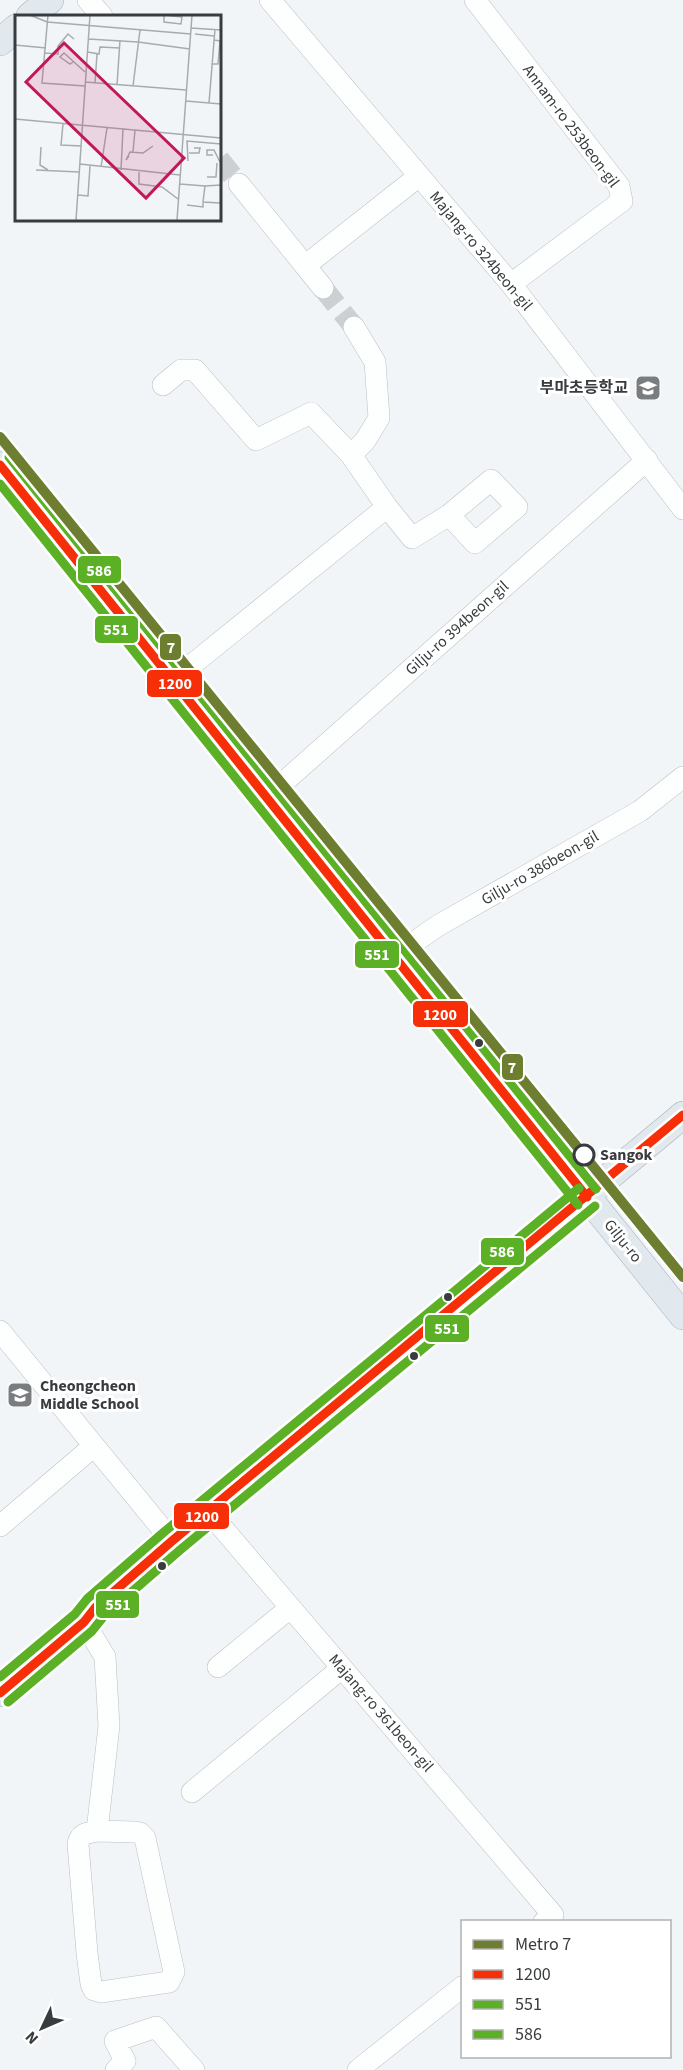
<svg xmlns="http://www.w3.org/2000/svg" width="683" height="2070" viewBox="0 0 683 2070" font-family="'Source Sans 3','Noto Sans KR',sans-serif">
<style>
.lines{fill:none;stroke-linecap:round;stroke-linejoin:round}
.minor-tunnel{stroke:#cdd0d3;stroke-width:21;stroke-dasharray:21 10;stroke-linecap:butt}
.minor-casing{stroke:#bcbfc1;stroke-width:22}
.major-casing{stroke:#a3b1ba;stroke-width:28}
.minor{stroke:#fdfefe;stroke-width:21}
.major{stroke:#e2e9ee;stroke-width:27}
.bus-1-casing{stroke:#fff;stroke-width:14}
.bus-2-casing{stroke:#fff;stroke-width:14}
.bus-3-casing{stroke:#fff;stroke-width:14}
.bus-1{stroke:#f72f08;stroke-width:9}
.bus-2{stroke:#5bb025;stroke-width:9}
.bus-3{stroke:#5bb025;stroke-width:9}
.metro-1-casing{stroke:#fff;stroke-width:15}
.metro-1{stroke:#6e7e31;stroke-width:10}
.bus-dot{fill:#393c3e;stroke:#fff;stroke-width:2}
.stop-dot{fill:#fff;stroke:#393c3e;stroke-width:3}
.labels{text-anchor:middle;dominant-baseline:central;stroke-width:6;stroke-linejoin:round;paint-order:stroke}
.street-label{font-size:16px;fill:#393c3e;stroke:#fff}
.poi-label{font-size:16px;font-weight:bold;fill:#393c3e;stroke:#fff;text-anchor:end}
.stop-label{font-size:16px;font-weight:bold;fill:#393c3e;stroke:#fff;text-anchor:start}
.inset-road{fill:none;stroke:#a8abae;stroke-width:1.5}
.view{fill:#c2185b;fill-opacity:0.15;stroke:#c2185b;stroke-width:3}
.inset-edge{fill:none;stroke:#393c3e;stroke-width:3}
.line-badge{stroke:#fff;stroke-width:2}
.badge-label{font-size:16px;text-anchor:middle;font-weight:bold;fill:#fff}
</style>
<rect width="100%" height="100%" fill="#f2f5f8"/>
<g class="lines">
<path class="minor-tunnel" d="M 219,159 L 239,184
M 323,288 L 354,327"/>
<g class="minor-casing">
<path id="minor" d="M 88,0 L 102,16
M 270,0 L 511,284 L 683,509
M 475,0 L 619,186 L 622,201 L 511,284
M 239,184 L 323,288
M 306,265 L 419,176
M 163,385 L 181,370 L 195,370 L 256,440 L 311,413 L 351,455 L 387,507 L 412,538 L 449,515 L 491,480 L 517,507 L 475,543 L 449,515
M 351,455 L 365,441 L 379,418 L 375,362 L 354,327
M 173,680 L 387,507
M 267,797 L 647,460
M 394,956 L 439,925 L 640,811 L 683,777
M 0,1331 L 172,1541
M 208,1511 L 553,1915 L 544,1922
M 0,1526 L 94,1446
M 84,1622 L 105,1657 L 109,1726 L 97,1831
M 218,1667 L 290,1608
M 192,1792 L 342,1668
M 97,1831 L 135,1832 L 140,1833 L 145,1838 L 174,1972 L 169,1982 L 101,1992 L 94,1990 L 91,1984 L 87,1953 L 78,1844 C 80,1833 87,1833 97,1831 Z
M 116,2070 L 125,2061 L 115,2041 L 156,2027 L 194,2070
M 358,2070 L 462,1987"/>
</g>
<g class="major-casing">
<path id="major" d="M 30,16 L 50,0
M 0,42 L 16,28
M 0,465 L 683,1316
M 0,1693 L 84,1622 L 95,1608 L 172,1541 L 683,1115"/>
</g>
<use href="#minor" class="minor"/>
<use href="#major" class="major"/>
<g class="bus-1-casing">
<path id="bus-1" d="M 0,465 L 587,1197
M 0,1693 L 84,1622 L 95,1608 L 172,1541 L 683,1115"/>
</g>
<g class="bus-2-casing">
<path id="bus-2" d="M 0,484 L 578,1205
M 8,1702 L 92,1631 L 104,1616 L 180,1550 L 595,1206"/>
</g>
<g class="bus-3-casing">
<path id="bus-3" d="M 9,457 L 596,1189
M 0,1677 L 75,1614 L 87,1599 L 164,1532 L 579,1188"/>
</g>
<use href="#bus-1" class="bus-1"/>
<use href="#bus-2" class="bus-2"/>
<use href="#bus-3" class="bus-3"/>
<g class="metro-1-casing">
<path id="metro-1" d="M 0,437 L 683,1277"/>
</g>
<use href="#metro-1" class="metro-1"/>
</g>
<defs>
<g id="school-square" transform="scale(1.35)"><rect x="-9" y="-9" width="18" height="18" rx="4" fill="#7a7d7f" stroke="#fff"/><path d="M0-5L7-2L0 1L-7-2ZM-4 1L0 2.5L4 1V4Q0 6-4 4Z" fill="#fff"/></g>
</defs>
<g fill-rule="evenodd">
<use href="#school-square" x="648" y="388"/>
<use href="#school-square" x="20" y="1395"/>
</g>
<g class="bus-dot">
<circle cx="479" cy="1043" r="5"/>
<circle cx="448" cy="1297" r="5"/>
<circle cx="414" cy="1356" r="5"/>
<circle cx="162" cy="1566" r="5"/>
</g>
<circle class="stop-dot" cx="584" cy="1155" r="10"/>
<g class="labels">
<g class="street-label">
<text transform="translate(571 126) rotate(53)">Annam-ro 253beon-gil</text>
<text transform="translate(481 251) rotate(50)">Majang-ro 324beon-gil</text>
<text transform="translate(457 628) rotate(-42)">Gilju-ro 394beon-gil</text>
<text transform="translate(540 868) rotate(-30)">Gilju-ro 386beon-gil</text>
<text transform="translate(623 1241) rotate(51)">Gilju-ro</text>
<text transform="translate(381 1713) rotate(49)">Majang-ro 361beon-gil</text>
</g>
<g class="poi-label">
<text x="628" y="388">부마초등학교</text>
<text x="40" y="1386" text-anchor="start">Cheongcheon<tspan x="40" dy="18">Middle School</tspan></text>
</g>
<g class="stop-label">
<text x="600" y="1155">Sangok</text>
</g>
</g>
<g transform="translate(15 15)">
<rect width="206" height="206" fill="#f2f5f8"/>
<path class="inset-road" d="M 15,0 L 32,7 L 176,19M 33,0 L 27,68 L 70,71M 149,0 L 149,7 L 166,9 L 167,2 L 150,0M 176,13 L 206,15M 180,19 L 199,21M 73,24 L 123,27M 123,27 L 175,34M 0,30 L 31,33M 73,37 L 84,39 L 85,32 L 105,33M 30,38 L 43,39 L 43,31 L 53,19 L 59,24M 58,47 L 55,49 L 45,42 L 49,38 L 70,57M 197,49 L 203,49 L 205,26 L 199,25M 70,67 L 171,75M 80,68 L 82,39M 102,70 L 105,25M 118,71 L 125,15M 171,86 L 206,89M 194,88 L 200,14M 0,104 L 206,123M 48,109 L 46,130 L 66,131M 26,132 L 25,150 L 33,155M 118,137 L 120,115M 174,138 L 184,138 L 185,133 L 179,133M 198,140 L 192,140 L 192,135 L 199,135 L 205,147M 114,141 L 111,145 L 115,137 L 128,138 L 138,131M 173,146 L 172,126 L 206,129M 65,149 L 165,160M 86,152 L 92,113M 21,155 L 64,157M 106,155 L 108,114M 124,157 L 124,169 L 147,172 L 163,184M 192,162 L 201,162 L 202,148M 165,169 L 190,171M 63,180 L 73,181 L 75,151M 205,188 L 188,187 L 190,171 L 206,170M 172,190 L 188,192 L 188,187M 61,205 L 75,0M 162,205 L 177,0"/>
<path class="view" d="M 49,28 L 169,143 L 131,183 L 11,67 Z"/>
<rect width="206" height="206" class="inset-edge"/>
</g>
<g class="line-badge">
<rect x="77" y="555" width="45" height="29" rx="6" fill="#5bb025"/>
<rect x="94" y="615" width="45" height="29" rx="6" fill="#5bb025"/>
<rect x="159" y="633" width="23" height="28" rx="6" fill="#6e7e31"/>
<rect x="146" y="669" width="57" height="29" rx="6" fill="#f72f08"/>
<rect x="354" y="940" width="46" height="29" rx="6" fill="#5bb025"/>
<rect x="412" y="1000" width="57" height="28" rx="6" fill="#f72f08"/>
<rect x="501" y="1053" width="23" height="28" rx="6" fill="#6e7e31"/>
<rect x="480" y="1237" width="45" height="29" rx="6" fill="#5bb025"/>
<rect x="424" y="1314" width="46" height="29" rx="6" fill="#5bb025"/>
<rect x="173" y="1502" width="57" height="28" rx="6" fill="#f72f08"/>
<rect x="95" y="1590" width="45" height="29" rx="6" fill="#5bb025"/>
</g>
<g class="badge-label">
<text x="99" y="576">586</text>
<text x="116" y="635">551</text>
<text x="171" y="653">7</text>
<text x="175" y="689">1200</text>
<text x="377" y="960">551</text>
<text x="440" y="1020">1200</text>
<text x="512" y="1073">7</text>
<text x="502" y="1257">586</text>
<text x="447" y="1334">551</text>
<text x="202" y="1522">1200</text>
<text x="118" y="1610">551</text>
</g>
<rect x="461" y="1920" width="210" height="138" fill="#ffffff" stroke="#b0b1b2" stroke-width="1.5"/>
<rect x="473" y="1940" width="30" height="9" fill="#6e7e31" stroke="#b0b1b2" stroke-width="1.5"/>
<text x="515" y="1950" font-size="18" fill="#393c3e">Metro 7</text>
<rect x="473" y="1970" width="30" height="9" fill="#f72f08" stroke="#b0b1b2" stroke-width="1.5"/>
<text x="515" y="1980" font-size="18" fill="#393c3e">1200</text>
<rect x="473" y="2000" width="30" height="9" fill="#5bb025" stroke="#b0b1b2" stroke-width="1.5"/>
<text x="515" y="2010" font-size="18" fill="#393c3e">551</text>
<rect x="473" y="2030" width="30" height="9" fill="#5bb025" stroke="#b0b1b2" stroke-width="1.5"/>
<text x="515" y="2040" font-size="18" fill="#393c3e">586</text>
<g transform="translate(42 2028) rotate(226)" stroke="#ffffff" stroke-width="4.5" paint-order="stroke">
<path d="M0-4.5L10 22L0 15L-10 22Z" fill="#393c3e"/>
<text y="-9" font-size="16" font-weight="bold" text-anchor="middle" fill="#393c3e">N</text>
</g>
</svg>
